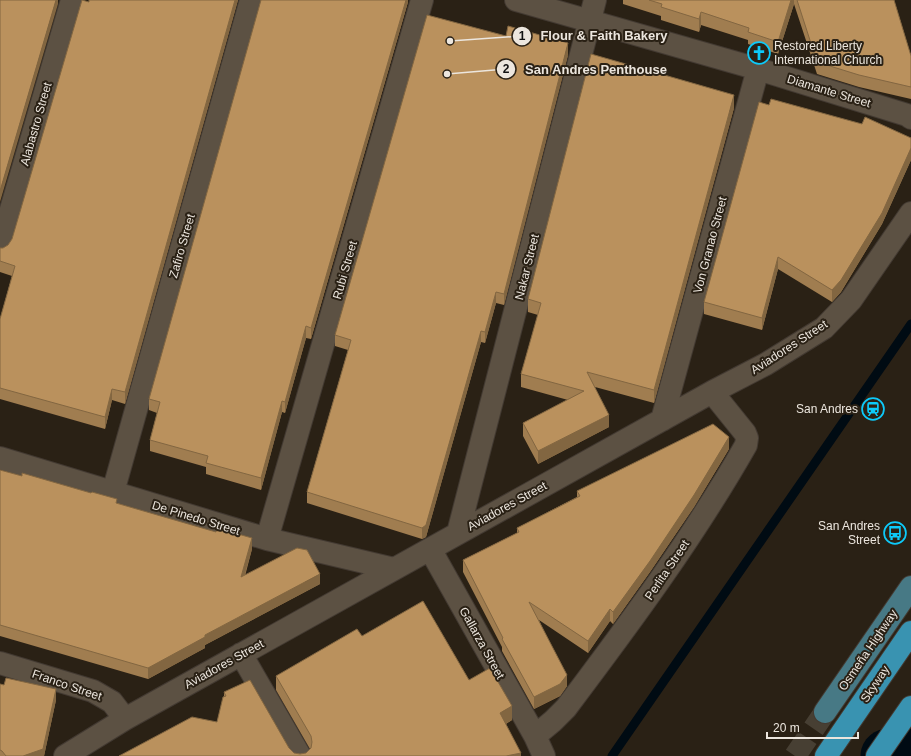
<svg xmlns="http://www.w3.org/2000/svg" width="911" height="756" viewBox="0 0 911 756" font-family="Arial,sans-serif">
<style>
.lines{fill:none;stroke-linecap:round;stroke-linejoin:round}
.stream{stroke:#000b13;stroke-width:9}
.river{stroke:#000b13;stroke-width:55}
.major-tunnel{stroke:#473f33;stroke-width:22;stroke-dasharray:22 11;stroke-linecap:butt}
.minor-casing{stroke:#433a32;stroke-width:24}
.major-casing{stroke:#433a32;stroke-width:24}
.highway-casing{stroke:#433a32;stroke-width:24}
.minor{stroke:#5c5143;stroke-width:22}
.major{stroke:#477985;stroke-width:22}
.highway{stroke:#3993b1;stroke-width:22}
.wall{fill:#a07d50}
.shaded-wall{fill:#826641}
.building{fill:#ba915d;stroke:#826641}
.labels{text-anchor:middle;dominant-baseline:central;stroke-width:4;stroke-linejoin:round;paint-order:stroke}
.poi-label{font-size:12px;fill:#ece6de;stroke:#2a2115;text-anchor:end}
.street-label{font-size:12px;fill:#ece6de;stroke:#2a2115}
.leader{fill:none;stroke:#ece6de;stroke-width:1.5}
.callout-dot{fill:#ece6de;stroke:#2a2115;stroke-width:1.5}
.mark-label{font-size:12px;text-anchor:middle;font-weight:bold;fill:#111}
.callout-label{font-size:13px;text-anchor:middle;font-weight:bold;fill:#ece6de;stroke:#2a2115;stroke-width:4;stroke-linejoin:round;paint-order:stroke}
</style>
<rect width="100%" height="100%" fill="#2a2115"/>
<g class="lines">
<path class="stream" d="M 612,756 L 911,324"/>
<path class="river" d="M 888,756 L 911,753"/>
<path class="major-tunnel" d="M 795,756 L 825,712"/>
<g class="minor-casing">
<path id="minor" d="M 516,0 L 758,69 L 907,115 L 911,118
M 0,247 L 72,0
M 662,420 L 758,69
M 0,458 L 267,539 L 394,569
M 113,492 L 251,0
M 458,533 L 595,0
M 267,539 L 422,0
M 430,549 L 535,736 L 544,756
M 241,654 L 300,756
M 0,663 L 93,691 L 112,702 L 125,719
M 535,736 L 553,721 L 566,708 C 630,623 693,538 746,445 L 747,438 L 745,433 L 712,392
M 65,756 L 125,719 L 712,392 L 766,364 L 824,328 L 851,300 L 911,213"/>
</g>
<g class="major-casing">
<path id="major" d="M 825,712 L 911,587"/>
</g>
<g class="highway-casing">
<path id="highway" d="M 826,756 L 911,632
M 877,756 L 911,707"/>
</g>
<use href="#minor" class="minor"/>
<use href="#major" class="major"/>
<use href="#highway" class="highway"/>
</g>
<path class="wall" d="M 238,0 L 125,404 L 112,400 L 105,429 L 0,399 L 0,319 L 12,276 L 0,272 L 0,248 L 3,248 L 8,245 L 12,239 L 89,2 Z
M 408,0 L 408,2 L 311,339 L 306,338 L 285,413 L 282,412 L 261,490 L 206,474 L 206,467 L 150,451 L 150,440 L 157,413 L 149,410 L 149,399 Z
M 623,0 L 894,0 L 911,56 L 911,99 L 859,87 L 817,74 L 794,4 L 778,54 L 748,44 L 748,40 L 701,25 L 699,32 L 661,20 L 661,16 L 623,4 Z
M 568,55 L 504,305 L 496,303 L 485,343 L 481,342 L 426,537 L 422,539 L 307,503 L 307,492 L 348,350 L 335,346 L 335,335 Z
M 769,105 L 862,124 L 911,138 L 911,160 L 882,224 L 841,292 L 832,302 L 778,269 L 762,330 L 704,314 L 704,302 Z
M 734,108 L 654,403 L 595,387 L 609,427 L 538,464 L 523,436 L 523,423 L 568,400 L 521,387 L 521,374 L 538,315 L 528,312 L 528,299 Z
M 729,449 L 694,507 L 650,572 L 613,624 L 610,621 L 588,653 L 539,620 L 567,686 L 560,696 L 534,709 L 502,651 L 502,647 L 463,572 L 463,560 L 517,533 L 517,528 L 577,497 L 577,491 Z
M 0,470 L 117,503 L 252,549 L 245,576 L 320,584 L 205,645 L 205,648 L 148,679 L 0,636 Z
M 362,636 L 469,680 L 512,720 L 506,724 L 521,756 L 119,756 L 217,722 L 224,697 L 224,692 L 294,753 L 300,754 L 306,753 L 310,749 L 276,690 L 276,676 Z
M 0,684 L 56,700 L 44,756 L 0,756 Z"/>
<path class="shaded-wall" d="M 56,0 L 58,0 L 58,4 L 0,202 L 0,191 Z
M 235,0 L 238,0 L 125,404 L 125,392 Z
M 406,0 L 408,0 L 408,2 L 311,339 L 311,328 Z
M 791,0 L 794,0 L 794,4 L 778,54 L 778,42 Z
M 701,12 L 701,25 L 699,32 L 699,19 Z
M 568,43 L 568,55 L 504,305 L 504,294 Z
M 734,95 L 734,108 L 654,403 L 654,390 Z
M 911,148 L 911,160 L 882,224 L 841,292 L 832,302 L 832,290 Z
M 778,257 L 778,269 L 762,330 L 762,318 Z
M 496,292 L 496,303 L 485,343 L 485,332 Z
M 306,326 L 306,338 L 285,413 L 285,402 Z
M 481,331 L 481,342 L 426,537 L 422,539 L 422,528 Z
M 112,389 L 112,400 L 105,429 L 105,417 Z
M 282,401 L 282,412 L 261,490 L 261,478 Z
M 609,415 L 609,427 L 538,464 L 538,451 Z
M 729,437 L 729,449 L 694,507 L 650,572 L 613,624 L 613,612 Z
M 252,538 L 252,549 L 241,588 L 241,577 Z
M 320,574 L 320,584 L 205,645 L 205,648 L 148,679 L 148,668 L 205,635 Z
M 610,609 L 610,621 L 588,653 L 588,641 Z
M 567,675 L 567,686 L 560,696 L 534,709 L 534,697 Z
M 56,689 L 56,700 L 44,756 L 23,756 Z
M 512,706 L 512,720 L 500,727 L 500,713 Z
M 521,753 L 521,756 L 506,756 Z"/>
<path class="building" d="M 0,0 L 56,0 L 0,191 Z
M 82,0 L 89,2 L 89,0 L 235,0 L 125,392 L 112,389 L 105,417 L 0,388 L 0,319 L 15,266 L 0,261 L 0,248 L 3,248 L 8,245 L 12,239 Z
M 261,0 L 406,0 L 311,328 L 306,326 L 285,402 L 282,401 L 261,478 L 206,463 L 208,456 L 150,440 L 160,402 L 149,399 Z
M 649,0 L 791,0 L 778,42 L 748,32 L 749,28 L 701,12 L 699,19 L 661,7 L 662,4 Z
M 797,0 L 894,0 L 911,56 L 911,87 L 859,75 L 817,62 Z
M 427,15 L 506,36 L 508,26 L 568,43 L 504,294 L 496,292 L 485,332 L 481,331 L 426,525 L 422,528 L 307,492 L 351,340 L 335,335 Z
M 591,54 L 734,95 L 654,390 L 587,372 L 609,415 L 538,451 L 523,423 L 584,391 L 521,374 L 541,303 L 528,299 Z
M 771,99 L 862,124 L 865,117 L 911,138 L 911,148 L 882,213 L 841,280 L 832,290 L 778,257 L 762,318 L 704,302 L 759,102 L 769,105 Z
M 713,424 L 729,437 L 694,495 L 650,561 L 613,612 L 610,609 L 588,641 L 529,602 L 567,675 L 560,684 L 534,697 L 502,639 L 503,638 L 463,560 L 519,532 L 517,528 L 580,496 L 577,491 Z
M 0,470 L 22,476 L 22,473 L 91,493 L 92,492 L 117,499 L 116,503 L 216,532 L 217,528 L 252,538 L 241,577 L 297,548 L 307,550 L 320,574 L 205,635 L 205,637 L 148,668 L 0,625 Z
M 423,601 L 469,680 L 490,668 L 512,706 L 500,713 L 521,753 L 506,756 L 119,756 L 192,717 L 217,722 L 223,697 L 226,696 L 224,692 L 250,680 L 289,748 L 294,753 L 300,754 L 306,753 L 311,748 L 312,742 L 311,736 L 276,676 L 357,629 L 362,636 Z
M 6,678 L 56,689 L 43,749 L 23,756 L 6,756 L 2,751 L 0,750 L 0,684 L 4,685 Z"/>
<defs>
<g id="church-ring" transform="scale(1.15)"><circle r="9.5" fill="#2a2115" stroke="#0dcafa" stroke-width="1.5"/><path d="M-1.2-6h2.4v3.5h3.3v2.4h-3.3V6h-2.4V-.1h-3.3v-2.4h3.3Z" fill="#0dcafa"/></g>
<g id="station-ring" transform="scale(1.15)"><circle r="9.5" fill="#2a2115" stroke="#0dcafa" stroke-width="1.5"/><path d="M-3-6H3Q5-6 5-4V2Q5 4 3 4L4.5 6H3L1.5 4h-3L-3 6H-4.5L-3 4Q-5 4-5 2V-4Q-5-6-3-6ZM-3.5-4v3h7v-3ZM-3.5 1v1.5H-2V1ZM2 1v1.5H3.5V1Z" fill="#0dcafa"/></g>
<g id="bus-ring" transform="scale(1.15)"><circle r="9.5" fill="#2a2115" stroke="#0dcafa" stroke-width="1.5"/><path d="M-5-6H5V4H4V6H2V4H-2V6H-4V4H-5ZM-3.5-4V0h7V-4ZM-3.5 1.2v1.5H-2V1.2ZM2 1.2v1.5H3.5V1.2Z" fill="#0dcafa"/></g>
</defs>
<g fill-rule="evenodd">
<use href="#church-ring" x="759" y="53"/>
<use href="#station-ring" x="873" y="409"/>
<use href="#bus-ring" x="895" y="533"/>
</g>
<g class="labels">
<g class="poi-label">
<text x="774" y="46" text-anchor="start">Restored Liberty<tspan x="774" dy="14">International Church</tspan></text>
<text x="858" y="409">San Andres</text>
<text x="880" y="526">San Andres<tspan x="880" dy="14">Street</tspan></text>
</g>
<g class="street-label">
<text transform="translate(829 91) rotate(17)">Diamante Street</text>
<text transform="translate(36 124) rotate(-74)">Alabastro Street</text>
<text transform="translate(710 245) rotate(-75)">Von Granao Street</text>
<text transform="translate(182 246) rotate(-74)">Zafiro Street</text>
<text transform="translate(527 267) rotate(-76)">Nakar Street</text>
<text transform="translate(345 270) rotate(-74)">Rubi Street</text>
<text transform="translate(789 347) rotate(-33)">Aviadores Street</text>
<text transform="translate(507 506) rotate(-29)">Aviadores Street</text>
<text transform="translate(196 518) rotate(17)">De Pinedo Street</text>
<text transform="translate(667 570) rotate(-56)">Perlita Street</text>
<text transform="translate(482 643) rotate(61)">Gallarza Street</text>
<text transform="translate(868 650) rotate(-56)">Osmeña Highway</text>
<text transform="translate(224 664) rotate(-29)">Aviadores Street</text>
<text transform="translate(875 684) rotate(-56)">Skyway</text>
<text transform="translate(67 685) rotate(19)">Franco Street</text>
</g>
</g>
<path class="leader" d="M450 41L522 36M447 74L506 69"/>
<g class="callout-dot">
<circle cx="450" cy="41" r="4"/>
<circle cx="447" cy="74" r="4"/>
<circle cx="522" cy="36" r="10"/>
<circle cx="506" cy="69" r="10"/>
</g>
<g class="mark-label">
<text x="522" y="40">1</text>
<text x="506" y="73">2</text>
</g>
<g class="callout-label">
<text x="604" y="40">Flour &amp; Faith Bakery</text>
<text x="596" y="74">San Andres Penthouse</text>
</g>
<path d="M767 732v6h91v-6" fill="none" stroke="#ece6de" stroke-width="2"/>
<text x="773" y="732" font-size="12" fill="#ece6de" stroke="#2a2115" stroke-width="3" paint-order="stroke">20 m</text>
</svg>
